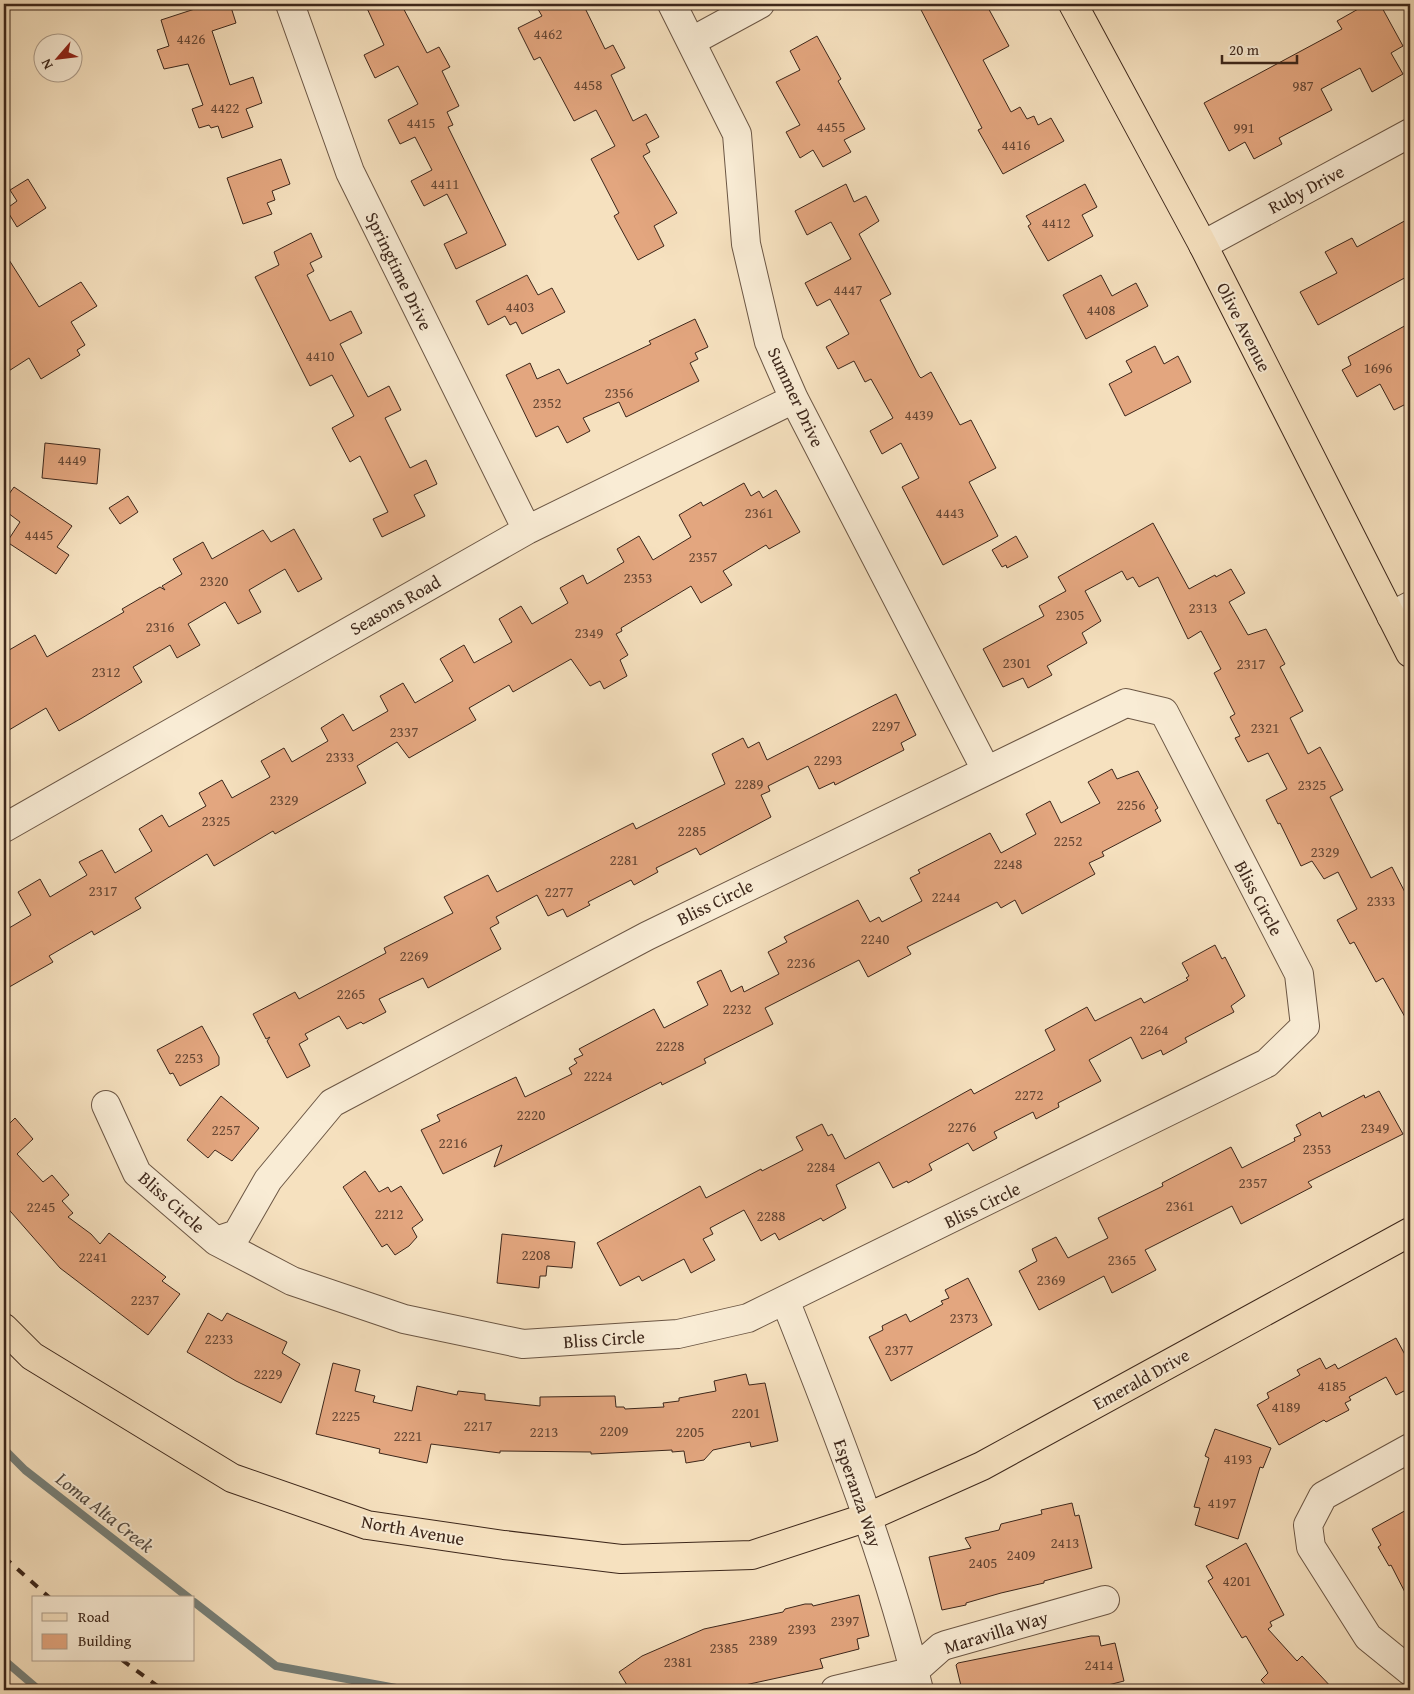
<svg xmlns="http://www.w3.org/2000/svg" width="1414" height="1694" viewBox="0 0 1414 1694" font-family="'Gentium Book Plus',serif">
<style>
.lines{fill:none;stroke-linecap:round;stroke-linejoin:round}
.stream{stroke:#778079;stroke-width:8}
.building{fill:#e3a67f;stroke:#3d271b}
.minor-casing{stroke:#6b5644;stroke-width:30}
.major-casing{stroke:#3d271b;stroke-width:30}
.minor{stroke:#f9ecd5;stroke-width:28}
.major{stroke:#f6e1bf;stroke-width:28}
.rail{stroke:#3d271b;stroke-width:4;stroke-dasharray:9 9;stroke-linecap:butt}
.labels{text-anchor:middle;dominant-baseline:central;stroke-width:4;stroke-linejoin:round;paint-order:stroke}
.number-label{font-size:15px;fill:#664734}
.street-label{font-size:18px;fill:#3d271b;stroke:#f9ecd5}
.water-label{font-size:19px;font-style:italic;fill:#554c42;stroke:#f9ecd5}
</style>
<rect width="100%" height="100%" fill="#f6e1bf"/>
<filter id="stains"><feTurbulence type="fractalNoise" baseFrequency=".004" numOctaves="4"/><feColorMatrix values="0 0 0 0 .2 0 0 0 0 .09 0 0 0 0 .02 0 0 0 .5 -.17"/></filter>
<radialGradient id="worn" r=".72"><stop offset=".6" stop-color="#630" stop-opacity="0"/><stop offset="1" stop-color="#630" stop-opacity=".3"/></radialGradient>
<g class="lines">
<path class="stream" d="M 4,1449 L 25,1470 L 189,1598
M 194,1602 L 276,1666 L 407,1690
M 4,1660 L 39,1690"/>
</g>
<path class="building" d="M 210,4 L 230,4 L 236,23 L 212,31 L 230,85 L 253,77 L 262,103 L 246,109 L 253,127 L 222,138 L 218,126 L 211,128 L 209,125 L 199,128 L 192,109 L 203,105 L 188,64 L 164,69 L 157,50 L 169,46 L 161,20 Z
M 365,4 L 401,4 L 427,53 L 439,47 L 450,67 L 442,71 L 459,106 L 447,112 L 453,125 L 448,127 L 506,245 L 456,269 L 444,244 L 467,233 L 447,194 L 424,206 L 411,181 L 432,170 L 415,137 L 400,144 L 388,120 L 418,104 L 398,66 L 375,78 L 364,55 L 384,45 Z
M 535,4 L 583,4 L 605,49 L 613,45 L 625,68 L 611,75 L 633,121 L 646,114 L 659,137 L 646,144 L 650,152 L 643,156 L 677,213 L 654,226 L 664,246 L 638,260 L 614,216 L 619,213 L 591,159 L 615,146 L 596,110 L 574,121 L 540,57 L 534,60 L 518,28 L 542,16 Z
M 918,4 L 986,4 L 1009,46 L 983,60 L 1011,112 L 1020,107 L 1027,119 L 1034,116 L 1038,125 L 1051,118 L 1064,141 L 1003,174 L 978,130 L 982,128 Z
M 1367,4 L 1380,4 L 1403,46 L 1391,53 L 1403,74 L 1372,92 L 1360,68 L 1321,89 L 1332,110 L 1279,138 L 1282,144 L 1254,159 L 1245,142 L 1229,151 L 1204,103 L 1342,29 L 1337,21 Z
M 817,36 L 841,79 L 838,81 L 865,129 L 844,140 L 851,152 L 823,167 L 813,150 L 800,158 L 786,132 L 800,125 L 776,82 L 800,70 L 790,51 Z
M 281,159 L 290,184 L 272,191 L 275,200 L 267,203 L 272,214 L 243,224 L 227,178 Z
M 28,179 L 46,208 L 17,227 L 6,209 L 17,201 L 10,190 Z
M 846,184 L 854,202 L 866,196 L 879,221 L 859,234 L 891,294 L 880,300 L 919,376 L 921,378 L 931,372 L 960,425 L 971,420 L 996,468 L 969,482 L 998,536 L 943,565 L 902,487 L 919,478 L 901,443 L 882,454 L 870,431 L 893,418 L 871,379 L 865,382 L 854,361 L 838,369 L 826,347 L 849,334 L 830,299 L 817,306 L 805,283 L 851,259 L 831,222 L 807,235 L 795,211 Z
M 1085,184 L 1097,207 L 1082,215 L 1093,236 L 1048,261 L 1028,226 L 1031,224 L 1026,216 Z
M 1410,218 L 1410,275 L 1318,325 L 1300,292 L 1337,273 L 1325,252 L 1352,238 L 1357,247 Z
M 311,233 L 322,257 L 310,263 L 314,271 L 307,275 L 330,321 L 351,311 L 362,333 L 340,344 L 368,397 L 389,386 L 401,410 L 385,418 L 410,468 L 426,460 L 437,484 L 414,495 L 425,516 L 382,537 L 373,519 L 388,512 L 360,456 L 350,462 L 332,428 L 354,416 L 332,375 L 310,386 L 255,277 L 279,265 L 274,252 Z
M 4,252 L 39,307 L 81,282 L 97,306 L 71,322 L 85,345 L 77,350 L 80,355 L 41,379 L 29,358 L 4,374 Z
M 527,275 L 538,295 L 552,288 L 565,312 L 522,334 L 516,322 L 510,325 L 505,316 L 488,325 L 476,301 Z
M 1101,275 L 1112,296 L 1136,283 L 1148,306 L 1086,339 L 1063,295 Z
M 695,319 L 708,347 L 695,353 L 698,359 L 690,363 L 699,381 L 626,417 L 619,402 L 583,418 L 590,431 L 567,443 L 558,426 L 536,437 L 506,375 L 530,363 L 537,379 L 559,369 L 567,384 L 651,344 L 649,341 Z
M 1410,323 L 1410,402 L 1394,410 L 1380,384 L 1357,397 L 1342,370 L 1351,365 L 1348,357 Z
M 1155,346 L 1164,364 L 1178,356 L 1191,382 L 1125,416 L 1109,384 L 1132,372 L 1126,361 Z
M 45,443 L 100,449 L 97,484 L 42,478 Z
M 744,483 L 751,496 L 759,491 L 763,498 L 776,490 L 800,532 L 769,549 L 766,545 L 723,571 L 732,585 L 701,603 L 691,586 L 621,628 L 622,631 L 616,634 L 628,655 L 620,660 L 627,676 L 604,689 L 600,681 L 590,686 L 571,659 L 513,692 L 509,685 L 469,708 L 476,720 L 409,758 L 397,742 L 357,766 L 366,783 L 275,834 L 273,831 L 214,866 L 207,854 L 135,898 L 141,908 L 94,935 L 92,931 L 49,956 L 53,962 L 4,990 L 4,931 L 31,915 L 18,892 L 40,879 L 50,897 L 87,875 L 79,862 L 102,850 L 115,873 L 152,851 L 139,829 L 162,815 L 169,827 L 206,806 L 199,793 L 222,780 L 232,798 L 270,777 L 261,761 L 284,748 L 292,762 L 328,741 L 321,728 L 343,714 L 353,731 L 388,711 L 380,696 L 403,683 L 415,703 L 453,681 L 440,659 L 464,645 L 474,663 L 512,642 L 499,619 L 521,606 L 532,624 L 568,603 L 560,588 L 583,575 L 587,584 L 624,562 L 617,549 L 639,536 L 653,560 L 691,537 L 679,515 L 701,502 L 703,506 Z
M 14,487 L 72,526 L 57,547 L 69,555 L 56,574 L 7,542 L 20,522 L 4,510 L 4,501 Z
M 128,496 L 138,512 L 120,524 L 109,508 Z
M 1153,523 L 1189,589 L 1215,575 L 1216,577 L 1231,569 L 1245,593 L 1229,602 L 1248,635 L 1266,629 L 1285,664 L 1280,667 L 1303,711 L 1290,718 L 1308,754 L 1320,747 L 1343,790 L 1330,797 L 1371,878 L 1392,867 L 1410,902 L 1410,1026 L 1383,978 L 1376,982 L 1354,942 L 1350,944 L 1337,920 L 1357,909 L 1338,872 L 1324,879 L 1312,861 L 1301,866 L 1280,823 L 1278,824 L 1266,800 L 1287,789 L 1268,753 L 1248,762 L 1235,738 L 1240,736 L 1230,717 L 1235,714 L 1214,673 L 1221,669 L 1201,631 L 1188,639 L 1158,577 L 1139,587 L 1133,577 L 1127,580 L 1122,571 L 1085,591 L 1101,621 L 1082,633 L 1087,643 L 1047,666 L 1052,675 L 1028,688 L 1023,678 L 1003,687 L 983,649 L 1044,616 L 1039,606 L 1066,591 L 1058,577 Z
M 294,529 L 322,579 L 298,592 L 285,569 L 249,590 L 261,612 L 238,624 L 225,602 L 188,624 L 200,645 L 177,658 L 170,645 L 133,667 L 142,682 L 82,718 L 59,731 L 46,708 L 4,733 L 4,653 L 35,635 L 47,657 L 124,612 L 122,609 L 160,587 L 165,590 L 162,586 L 182,574 L 173,559 L 203,542 L 212,559 L 263,530 L 271,542 Z
M 1016,536 L 1028,557 L 1007,568 L 1006,565 L 1002,567 L 992,550 Z
M 896,694 L 916,735 L 901,743 L 904,750 L 835,785 L 834,782 L 819,789 L 808,766 L 768,786 L 770,791 L 761,795 L 771,817 L 700,855 L 696,848 L 656,868 L 658,872 L 634,885 L 631,880 L 588,902 L 590,905 L 567,917 L 563,909 L 548,916 L 537,895 L 496,917 L 499,923 L 490,928 L 501,949 L 428,988 L 423,978 L 379,999 L 386,1012 L 363,1024 L 361,1022 L 347,1029 L 339,1016 L 305,1034 L 308,1039 L 299,1044 L 310,1066 L 287,1078 L 267,1041 L 270,1037 L 266,1039 L 253,1014 L 295,992 L 299,999 L 386,953 L 384,948 L 453,913 L 444,897 L 488,875 L 497,892 L 633,823 L 636,829 L 725,784 L 712,754 L 743,738 L 748,748 L 759,742 L 767,760 Z
M 1112,769 L 1117,779 L 1138,771 L 1158,808 L 1155,810 L 1161,821 L 1102,852 L 1104,856 L 1089,863 L 1095,874 L 1022,914 L 1015,900 L 1001,908 L 997,902 L 907,947 L 911,954 L 868,977 L 859,960 L 765,1008 L 773,1024 L 704,1059 L 706,1063 L 662,1085 L 661,1082 L 494,1167 L 502,1145 L 443,1174 L 421,1130 L 440,1121 L 437,1115 L 516,1077 L 525,1097 L 572,1074 L 569,1068 L 577,1063 L 574,1059 L 583,1055 L 579,1049 L 654,1009 L 664,1028 L 708,1005 L 697,982 L 721,970 L 731,992 L 742,986 L 744,992 L 779,974 L 768,952 L 787,942 L 784,937 L 858,900 L 870,922 L 879,917 L 882,922 L 922,901 L 910,878 L 920,873 L 918,870 L 990,833 L 1001,853 L 1036,834 L 1026,814 L 1050,801 L 1061,823 L 1100,803 L 1088,782 Z
M 1215,945 L 1222,959 L 1225,957 L 1245,996 L 1231,1006 L 1234,1012 L 1185,1038 L 1187,1042 L 1163,1055 L 1161,1050 L 1142,1059 L 1131,1037 L 1089,1060 L 1101,1081 L 1058,1103 L 1059,1107 L 1036,1119 L 1033,1112 L 994,1132 L 997,1138 L 973,1151 L 968,1143 L 929,1164 L 932,1170 L 908,1183 L 907,1181 L 893,1188 L 879,1162 L 836,1185 L 846,1208 L 823,1221 L 821,1218 L 779,1240 L 775,1233 L 761,1241 L 744,1210 L 710,1228 L 713,1234 L 703,1239 L 715,1260 L 691,1273 L 684,1259 L 642,1281 L 639,1276 L 620,1286 L 597,1243 L 700,1186 L 706,1198 L 761,1169 L 762,1171 L 803,1150 L 796,1137 L 822,1124 L 828,1136 L 832,1134 L 845,1159 L 971,1089 L 974,1094 L 1055,1050 L 1045,1030 L 1087,1007 L 1095,1021 L 1141,998 L 1144,1003 L 1188,980 L 1186,978 L 1189,976 L 1182,963 Z
M 202,1026 L 219,1057 L 219,1065 L 180,1086 L 173,1073 L 170,1074 L 157,1050 Z
M 1379,1091 L 1403,1134 L 1308,1182 L 1312,1187 L 1241,1224 L 1232,1206 L 1145,1250 L 1156,1270 L 1112,1293 L 1104,1276 L 1039,1310 L 1019,1271 L 1037,1261 L 1032,1249 L 1056,1237 L 1068,1258 L 1108,1238 L 1098,1218 L 1163,1186 L 1162,1183 L 1231,1147 L 1242,1168 L 1295,1141 L 1294,1138 L 1301,1135 L 1296,1125 L 1320,1112 L 1322,1117 L 1364,1095 L 1365,1098 Z
M 221,1096 L 259,1128 L 232,1161 L 215,1150 L 208,1158 L 187,1140 Z
M 15,1118 L 33,1139 L 17,1154 L 43,1182 L 52,1175 L 69,1195 L 62,1201 L 73,1213 L 68,1217 L 91,1234 L 100,1244 L 109,1233 L 166,1277 L 162,1281 L 180,1294 L 148,1335 L 60,1268 L 4,1204 L 4,1129 Z
M 365,1171 L 379,1192 L 388,1187 L 391,1192 L 401,1186 L 423,1220 L 412,1228 L 417,1237 L 409,1246 L 395,1255 L 387,1244 L 382,1247 L 343,1187 Z
M 502,1234 L 575,1242 L 572,1268 L 547,1266 L 546,1276 L 540,1276 L 539,1288 L 497,1283 Z
M 968,1278 L 992,1325 L 891,1381 L 869,1337 L 883,1330 L 882,1326 L 906,1314 L 910,1322 L 943,1304 L 941,1301 L 949,1298 L 945,1290 Z
M 208,1313 L 222,1321 L 227,1313 L 287,1342 L 282,1353 L 300,1364 L 281,1403 L 236,1381 L 187,1352 Z
M 1396,1338 L 1410,1364 L 1410,1388 L 1396,1395 L 1386,1377 L 1349,1397 L 1351,1400 L 1345,1403 L 1349,1410 L 1326,1422 L 1324,1420 L 1279,1445 L 1257,1405 L 1269,1398 L 1267,1393 L 1300,1375 L 1297,1370 L 1320,1358 L 1326,1369 L 1335,1364 L 1338,1369 Z
M 333,1363 L 360,1370 L 355,1391 L 375,1396 L 373,1402 L 412,1411 L 417,1386 L 457,1395 L 458,1391 L 485,1394 L 485,1400 L 540,1406 L 540,1397 L 615,1396 L 616,1407 L 624,1407 L 625,1409 L 664,1407 L 663,1403 L 679,1401 L 679,1398 L 716,1391 L 714,1381 L 746,1374 L 749,1385 L 765,1383 L 778,1441 L 751,1447 L 750,1442 L 713,1450 L 704,1460 L 686,1463 L 684,1451 L 672,1452 L 672,1450 L 591,1454 L 591,1452 L 500,1451 L 500,1453 L 431,1444 L 427,1463 L 379,1453 L 380,1449 L 316,1434 Z
M 1215,1429 L 1271,1448 L 1263,1468 L 1260,1467 L 1238,1539 L 1195,1525 L 1200,1508 L 1194,1507 L 1209,1458 L 1205,1456 Z
M 1072,1503 L 1075,1516 L 1079,1515 L 1092,1568 L 1044,1581 L 1044,1583 L 1001,1593 L 966,1603 L 966,1605 L 942,1610 L 929,1557 L 971,1548 L 965,1538 L 999,1530 L 1001,1524 L 1042,1514 L 1041,1510 Z
M 1410,1508 L 1410,1602 L 1391,1565 L 1389,1566 L 1378,1547 L 1381,1545 L 1372,1529 Z
M 1246,1543 L 1284,1615 L 1270,1622 L 1272,1626 L 1268,1629 L 1297,1661 L 1302,1656 L 1334,1690 L 1270,1690 L 1261,1680 L 1268,1673 L 1246,1636 L 1242,1638 L 1208,1581 L 1213,1578 L 1206,1566 Z
M 859,1595 L 869,1636 L 857,1639 L 859,1649 L 820,1659 L 823,1668 L 722,1690 L 630,1690 L 619,1672 L 642,1656 L 704,1629 L 783,1612 L 785,1609 L 805,1604 L 812,1604 L 813,1606 Z
M 1091,1636 L 1099,1636 L 1101,1646 L 1115,1643 L 1124,1681 L 1100,1687 L 1100,1690 L 962,1690 L 956,1665 L 958,1663 Z"/>
<g class="lines">
<g class="minor-casing">
<path id="minor" d="M 290,4 L 350,172 L 527,530
M 672,4 L 737,134 L 746,244 L 769,342 L 794,399 L 986,770
M 692,41 L 760,4
M 1203,245 L 1410,133
M 1391,616 L 1410,606
M 4,828 L 527,530 L 794,399
M 106,1105 L 137,1173 L 216,1241 L 292,1281 L 404,1319 L 523,1344 L 678,1334 L 748,1318 L 1267,1063 L 1305,1026 L 1299,974 L 1164,712 L 1126,703 L 647,936 L 332,1103 L 268,1180 L 237,1234 L 216,1241
M 785,1300 C 836,1428 886,1556 919,1690
M 1410,1448 L 1323,1496 L 1308,1525 L 1311,1547 L 1368,1637 L 1410,1671
M 835,1690 L 914,1671 L 941,1647 L 946,1645 L 1105,1600"/>
</g>
<g class="major-casing">
<path id="major" d="M 1073,4 L 1203,245 L 1410,653
M 4,1328 L 32,1356 L 232,1478 L 367,1525 L 504,1545 L 621,1559 L 752,1555 L 868,1517 L 982,1466 L 1410,1232"/>
</g>
<use href="#minor" class="minor"/>
<use href="#major" class="major"/>
<path class="rail" d="M 4,1557 L 50,1598
M 122,1660 L 163,1690"/>
</g>
<g class="labels">
<g class="number-label">
<text x="548" y="33">4462</text>
<text x="191" y="38">4426</text>
<text x="588" y="84">4458</text>
<text x="1303" y="85">987</text>
<text x="225" y="107">4422</text>
<text x="421" y="122">4415</text>
<text x="831" y="126">4455</text>
<text x="1244" y="127">991</text>
<text x="1016" y="144">4416</text>
<text x="445" y="183">4411</text>
<text x="1056" y="222">4412</text>
<text x="848" y="289">4447</text>
<text x="520" y="306">4403</text>
<text x="1101" y="309">4408</text>
<text x="320" y="355">4410</text>
<text x="1378" y="367">1696</text>
<text x="619" y="392">2356</text>
<text x="547" y="402">2352</text>
<text x="919" y="414">4439</text>
<text x="72" y="459">4449</text>
<text x="759" y="512">2361</text>
<text x="950" y="512">4443</text>
<text x="39" y="534">4445</text>
<text x="703" y="556">2357</text>
<text x="638" y="577">2353</text>
<text x="214" y="580">2320</text>
<text x="1203" y="607">2313</text>
<text x="1070" y="614">2305</text>
<text x="160" y="626">2316</text>
<text x="589" y="632">2349</text>
<text x="1017" y="662">2301</text>
<text x="1251" y="663">2317</text>
<text x="106" y="671">2312</text>
<text x="886" y="725">2297</text>
<text x="1265" y="727">2321</text>
<text x="404" y="731">2337</text>
<text x="340" y="756">2333</text>
<text x="828" y="759">2293</text>
<text x="749" y="783">2289</text>
<text x="1312" y="784">2325</text>
<text x="284" y="799">2329</text>
<text x="1131" y="804">2256</text>
<text x="216" y="820">2325</text>
<text x="692" y="830">2285</text>
<text x="1068" y="840">2252</text>
<text x="1325" y="851">2329</text>
<text x="624" y="859">2281</text>
<text x="1008" y="863">2248</text>
<text x="103" y="890">2317</text>
<text x="559" y="891">2277</text>
<text x="946" y="896">2244</text>
<text x="1381" y="900">2333</text>
<text x="875" y="938">2240</text>
<text x="414" y="955">2269</text>
<text x="801" y="962">2236</text>
<text x="351" y="993">2265</text>
<text x="737" y="1008">2232</text>
<text x="1154" y="1029">2264</text>
<text x="670" y="1045">2228</text>
<text x="189" y="1057">2253</text>
<text x="598" y="1075">2224</text>
<text x="1029" y="1094">2272</text>
<text x="531" y="1114">2220</text>
<text x="962" y="1126">2276</text>
<text x="1375" y="1127">2349</text>
<text x="226" y="1129">2257</text>
<text x="453" y="1142">2216</text>
<text x="1317" y="1148">2353</text>
<text x="821" y="1166">2284</text>
<text x="1253" y="1182">2357</text>
<text x="1180" y="1205">2361</text>
<text x="41" y="1206">2245</text>
<text x="389" y="1213">2212</text>
<text x="771" y="1215">2288</text>
<text x="536" y="1254">2208</text>
<text x="93" y="1256">2241</text>
<text x="1122" y="1259">2365</text>
<text x="1051" y="1279">2369</text>
<text x="145" y="1299">2237</text>
<text x="964" y="1317">2373</text>
<text x="219" y="1338">2233</text>
<text x="899" y="1349">2377</text>
<text x="268" y="1373">2229</text>
<text x="1332" y="1385">4185</text>
<text x="1286" y="1406">4189</text>
<text x="746" y="1412">2201</text>
<text x="346" y="1415">2225</text>
<text x="478" y="1425">2217</text>
<text x="614" y="1430">2209</text>
<text x="544" y="1431">2213</text>
<text x="690" y="1431">2205</text>
<text x="408" y="1435">2221</text>
<text x="1238" y="1458">4193</text>
<text x="1222" y="1502">4197</text>
<text x="1065" y="1542">2413</text>
<text x="1021" y="1554">2409</text>
<text x="983" y="1562">2405</text>
<text x="1237" y="1580">4201</text>
<text x="845" y="1620">2397</text>
<text x="802" y="1628">2393</text>
<text x="763" y="1639">2389</text>
<text x="724" y="1647">2385</text>
<text x="678" y="1661">2381</text>
<text x="1099" y="1664">2414</text>
</g>
<g class="street-label">
<text transform="translate(1306 189) rotate(-28)">Ruby Drive</text>
<text transform="translate(399 271) rotate(64)">Springtime Drive</text>
<text transform="translate(1244 327) rotate(63)">Olive Avenue</text>
<text transform="translate(796 397) rotate(65)">Summer Drive</text>
<text transform="translate(395 605) rotate(-30)">Seasons Road</text>
<text transform="translate(1259 898) rotate(62)">Bliss Circle</text>
<text transform="translate(715 902) rotate(-26)">Bliss Circle</text>
<text transform="translate(172 1202) rotate(42)">Bliss Circle</text>
<text transform="translate(982 1205) rotate(-26)">Bliss Circle</text>
<text transform="translate(604 1339) rotate(-4)">Bliss Circle</text>
<text transform="translate(1141 1379) rotate(-29)">Emerald Drive</text>
<text transform="translate(858 1493) rotate(71)">Esperanza Way</text>
<text transform="translate(413 1530) rotate(10)">North Avenue</text>
<text transform="translate(996 1632) rotate(-17)">Maravilla Way</text>
</g>
<g class="water-label">
<text transform="translate(105 1512) rotate(38)">Loma Alta Creek</text>
</g>
</g>
<rect width="1414" height="1694" fill="none" stroke="#f6e1bf" stroke-width="20"/>
<rect x="5" y="5" width="1404" height="1684" fill="none" stroke="#3d271b" stroke-width="2.5"/>
<rect x="10" y="10" width="1394" height="1674" fill="none" stroke="#3d271b"/>
<rect x="32" y="1596" width="162" height="65" fill="#f9ecd5" stroke="#ae9d8b"/>
<rect x="42" y="1613" width="25" height="8" fill="#f6e1bf" stroke="#ae9d8b"/>
<text x="78" y="1622" font-size="15" fill="#3d271b">Road</text>
<rect x="42" y="1634" width="25" height="15" fill="#e3a67f" stroke="#ae9d8b"/>
<text x="78" y="1646" font-size="15" fill="#3d271b">Building</text>
<g transform="translate(58 58) rotate(242)"><circle r="24" fill="#f9ecd5" stroke="#ae9d8b"/>
<path d="M0-4L9 19L0 12L-9 19Z" fill="#8f2418"/>
<text y="-8" font-size="14" font-weight="bold" text-anchor="middle" fill="#3d271b">N</text>
</g>
<path d="M1222 55v8h75v-8" fill="none" stroke="#3d271b" stroke-width="2.5"/>
<text x="1229" y="55" font-size="15" fill="#3d271b" stroke="#f9ecd5" stroke-width="4" paint-order="stroke">20 m</text>
<rect width="100%" height="100%" filter="url(#stains)"/>
<rect width="100%" height="100%" fill="url(#worn)"/>
</svg>
